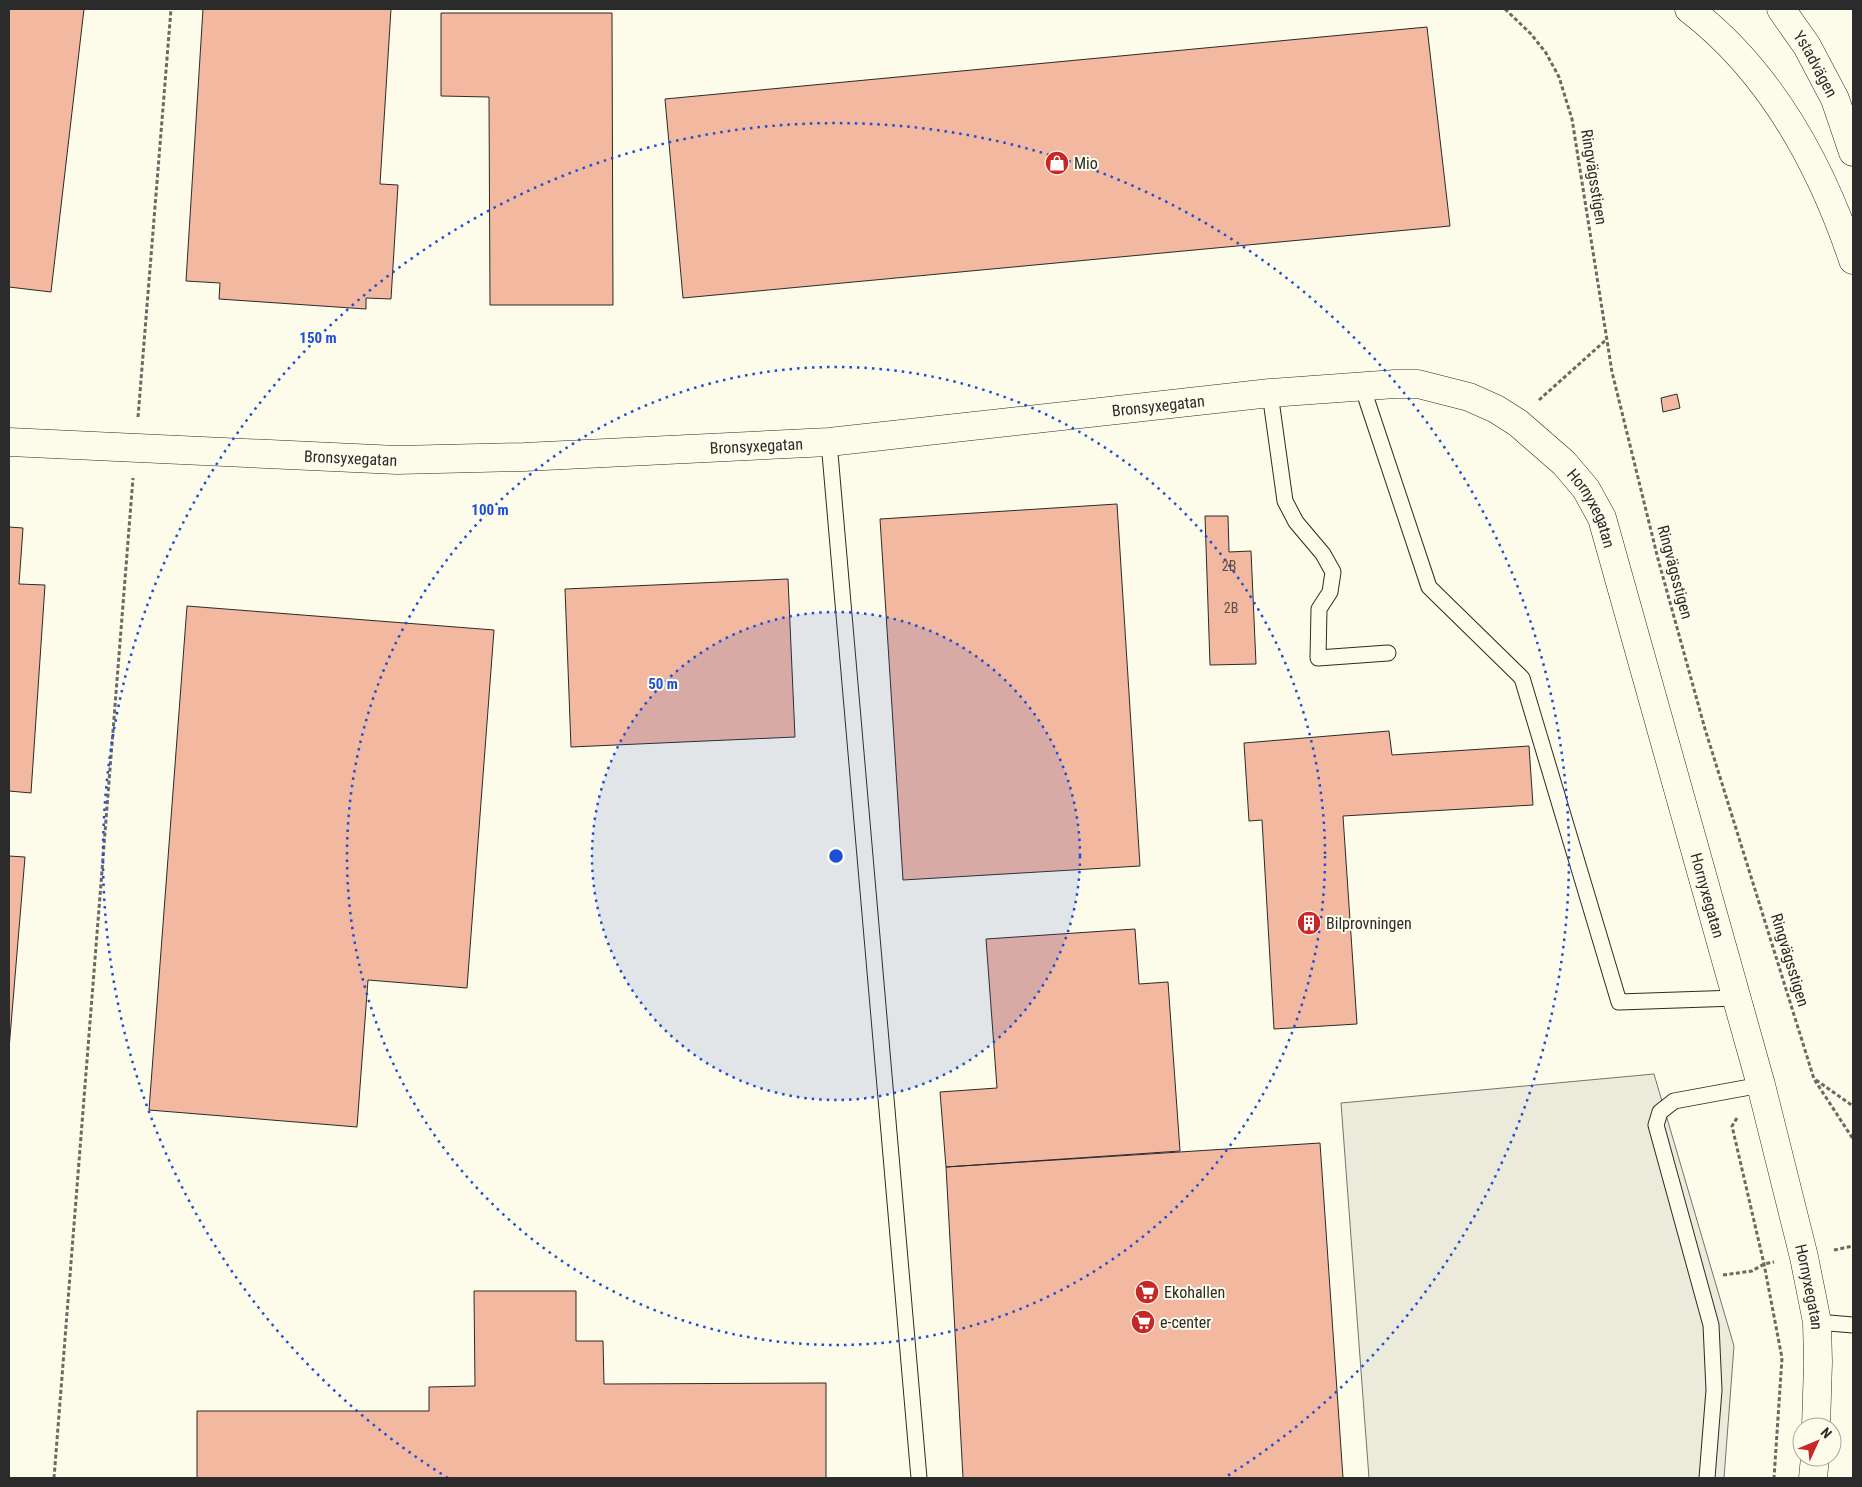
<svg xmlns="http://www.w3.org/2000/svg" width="1862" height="1487" viewBox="0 0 1862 1487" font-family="'Roboto Condensed',sans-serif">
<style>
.parking{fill:#eceadb;stroke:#74746e}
.building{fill:#f2b8a0;stroke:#2b2b2b}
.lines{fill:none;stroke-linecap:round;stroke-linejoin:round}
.service-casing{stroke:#2b2b2b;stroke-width:17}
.minor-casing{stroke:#2b2b2b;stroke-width:29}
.motorway-casing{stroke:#2b2b2b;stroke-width:29}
.path{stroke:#6a6964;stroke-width:3;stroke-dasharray:4 2.5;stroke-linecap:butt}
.service{stroke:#fdfbea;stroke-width:15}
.minor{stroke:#fdfbea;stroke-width:28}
.motorway{stroke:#fdfbea;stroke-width:28}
.ring{fill:none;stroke:#1d4ed8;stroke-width:2.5;stroke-dasharray:2.5 5}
.labels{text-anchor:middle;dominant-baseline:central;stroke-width:4;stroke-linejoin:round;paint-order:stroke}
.number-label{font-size:14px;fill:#5d4e48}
.street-label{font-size:16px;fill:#2b2b2b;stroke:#fdfbea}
.poi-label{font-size:16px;fill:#2b2b2b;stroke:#fdfbea;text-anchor:start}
.centre{fill:#1d4ed8;stroke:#fdfbea;stroke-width:2.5}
.ring-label{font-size:15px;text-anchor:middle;font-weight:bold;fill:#1d4ed8;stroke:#fdfbea;stroke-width:4;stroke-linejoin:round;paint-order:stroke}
</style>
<rect width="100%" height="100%" fill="#fdfbea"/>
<path class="parking" d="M 1654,1074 L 1734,1346 L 1724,1478 L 1369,1478 L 1341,1103 Z"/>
<path class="building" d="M 9,9 L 84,9 L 51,292 L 9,287 Z
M 203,9 L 391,9 L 380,184 L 398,185 L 391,299 L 366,298 L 366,309 L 219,299 L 220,283 L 186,281 Z
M 441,13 L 612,13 L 613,305 L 490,305 L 489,97 L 441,96 Z
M 1427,27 L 1450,226 L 683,298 L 665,99 Z
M 1677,394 L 1680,408 L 1663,412 L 1661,398 Z
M 1117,504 L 1140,866 L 903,880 L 880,519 Z
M 1205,516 L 1228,516 L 1229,552 L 1251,551 L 1256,664 L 1210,665 Z
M 9,527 L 23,528 L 19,584 L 45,585 L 31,793 L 9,791 Z
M 788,579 L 795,737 L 571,747 L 565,589 Z
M 187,606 L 494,630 L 467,988 L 368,980 L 357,1127 L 149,1110 Z
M 1389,731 L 1392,755 L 1529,746 L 1533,805 L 1343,816 L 1357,1024 L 1274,1029 L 1262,820 L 1249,821 L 1244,743 Z
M 9,856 L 25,857 L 9,1049 Z
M 1135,929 L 1139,984 L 1168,982 L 1180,1151 L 946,1167 L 940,1092 L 997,1088 L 986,939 Z
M 1320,1143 L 1343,1478 L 963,1478 L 946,1167 Z
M 474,1291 L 576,1291 L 576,1341 L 603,1341 L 604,1384 L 826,1383 L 826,1478 L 197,1478 L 197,1411 L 429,1411 L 429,1387 L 475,1386 Z"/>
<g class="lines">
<g class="service-casing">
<path id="service" d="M 1362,386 L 1429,587 L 1522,678 L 1619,1002 L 1736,998
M 1270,393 L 1285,501 L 1296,522 L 1323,554 L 1333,572 L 1330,592 L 1319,609 L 1318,658 L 1388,653
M 829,442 L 919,1478
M 1817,1322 L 1853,1325
M 1707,1478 L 1714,1390 L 1711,1325 L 1656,1125 L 1660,1112 L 1674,1101 L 1761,1085"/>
</g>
<g class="minor-casing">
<g id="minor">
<path id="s1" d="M 9,442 L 397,460 L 524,457 L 829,442 L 1270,393 L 1395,384 L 1418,384 L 1469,397 L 1496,409 L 1518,423 L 1564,463 L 1586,489 L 1602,518 L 1761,1085 L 1804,1257 L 1817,1322 L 1818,1362 L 1816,1427"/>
<path d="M 1813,1478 L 1815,1457"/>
</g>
</g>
<g class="motorway-casing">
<g id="motorway">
<path d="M 1689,9 C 1770,71 1821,165 1853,260"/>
<path id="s2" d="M 1781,9 L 1807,46 L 1835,99 L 1853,152"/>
</g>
</g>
<path class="path" d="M 1505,9 L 1531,34 L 1546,53 L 1559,77 L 1572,119 L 1612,372 L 1658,559 L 1705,729 L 1814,1079 L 1853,1139
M 1539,400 L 1607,339
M 138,417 L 171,9
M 1816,1080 L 1853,1106
M 1737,1118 L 1732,1126 L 1764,1264 L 1782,1358 L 1774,1478
M 1834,1250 L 1853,1246
M 1723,1275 L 1752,1271 L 1764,1264 L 1774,1262
M 54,1478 L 133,478"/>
<use href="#service" class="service"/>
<use href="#minor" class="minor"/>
<use href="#motorway" class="motorway"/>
</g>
<circle cx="836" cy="856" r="244" fill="#1d4ed8" fill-opacity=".12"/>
<g class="ring">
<circle cx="836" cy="856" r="244"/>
<circle cx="836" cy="856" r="489"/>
<path d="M448 1478A733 733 0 1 1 1224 1478"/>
</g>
<defs>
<g id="shop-disc" transform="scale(1.25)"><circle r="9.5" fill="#c62828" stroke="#fdfbea"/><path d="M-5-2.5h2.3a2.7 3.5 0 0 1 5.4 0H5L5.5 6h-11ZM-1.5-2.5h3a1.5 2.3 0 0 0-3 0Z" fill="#fff"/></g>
<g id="building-disc" transform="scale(1.25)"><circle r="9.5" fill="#c62828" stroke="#fdfbea"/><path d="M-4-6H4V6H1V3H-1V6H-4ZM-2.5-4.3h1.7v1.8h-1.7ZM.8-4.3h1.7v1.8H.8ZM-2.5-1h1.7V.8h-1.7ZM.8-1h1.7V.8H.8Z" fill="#fff"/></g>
<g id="supermarket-disc" transform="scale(1.25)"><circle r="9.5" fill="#c62828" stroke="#fdfbea"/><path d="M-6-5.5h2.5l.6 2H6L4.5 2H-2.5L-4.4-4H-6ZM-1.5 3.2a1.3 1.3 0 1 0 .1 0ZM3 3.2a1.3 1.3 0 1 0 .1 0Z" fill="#fff"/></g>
</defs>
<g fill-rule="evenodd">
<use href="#shop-disc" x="1057" y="163"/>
<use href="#building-disc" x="1309" y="923"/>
<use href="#supermarket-disc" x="1147" y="1292"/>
<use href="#supermarket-disc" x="1143" y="1322"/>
</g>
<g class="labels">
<g class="number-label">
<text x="1229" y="566">2B</text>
<text x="1231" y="608">2B</text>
</g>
<g class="street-label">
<text stroke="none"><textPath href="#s2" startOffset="65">Ystadvägen</textPath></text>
<text transform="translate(1594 177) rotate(81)">Ringvägsstigen</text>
<text stroke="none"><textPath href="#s1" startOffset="1152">Bronsyxegatan</textPath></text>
<text stroke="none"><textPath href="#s1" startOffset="748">Bronsyxegatan</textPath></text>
<text stroke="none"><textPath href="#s1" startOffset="342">Bronsyxegatan</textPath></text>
<text stroke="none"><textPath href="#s1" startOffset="1636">Hornyxegatan</textPath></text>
<text transform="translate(1675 572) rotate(75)">Ringvägsstigen</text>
<text stroke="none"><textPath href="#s1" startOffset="2041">Hornyxegatan</textPath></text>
<text transform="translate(1790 960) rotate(73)">Ringvägsstigen</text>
<text stroke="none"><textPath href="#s1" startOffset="2446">Hornyxegatan</textPath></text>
</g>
<g class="poi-label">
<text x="1074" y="163">Mio</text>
<text x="1326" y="923">Bilprovningen</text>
<text x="1164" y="1292">Ekohallen</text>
<text x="1160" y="1322">e-center</text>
</g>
</g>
<circle cx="836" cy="856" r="8" class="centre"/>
<g class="ring-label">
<text x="318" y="343">150 m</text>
<text x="490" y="515">100 m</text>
<text x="663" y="689">50 m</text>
</g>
<rect width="1862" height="1487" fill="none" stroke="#2b2b2b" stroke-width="20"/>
<g transform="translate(1817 1442) rotate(46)"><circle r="24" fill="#fdfbea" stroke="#a9a89e"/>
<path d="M0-4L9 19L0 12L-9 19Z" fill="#c62828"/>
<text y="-8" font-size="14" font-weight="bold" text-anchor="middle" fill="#2b2b2b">N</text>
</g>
</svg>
